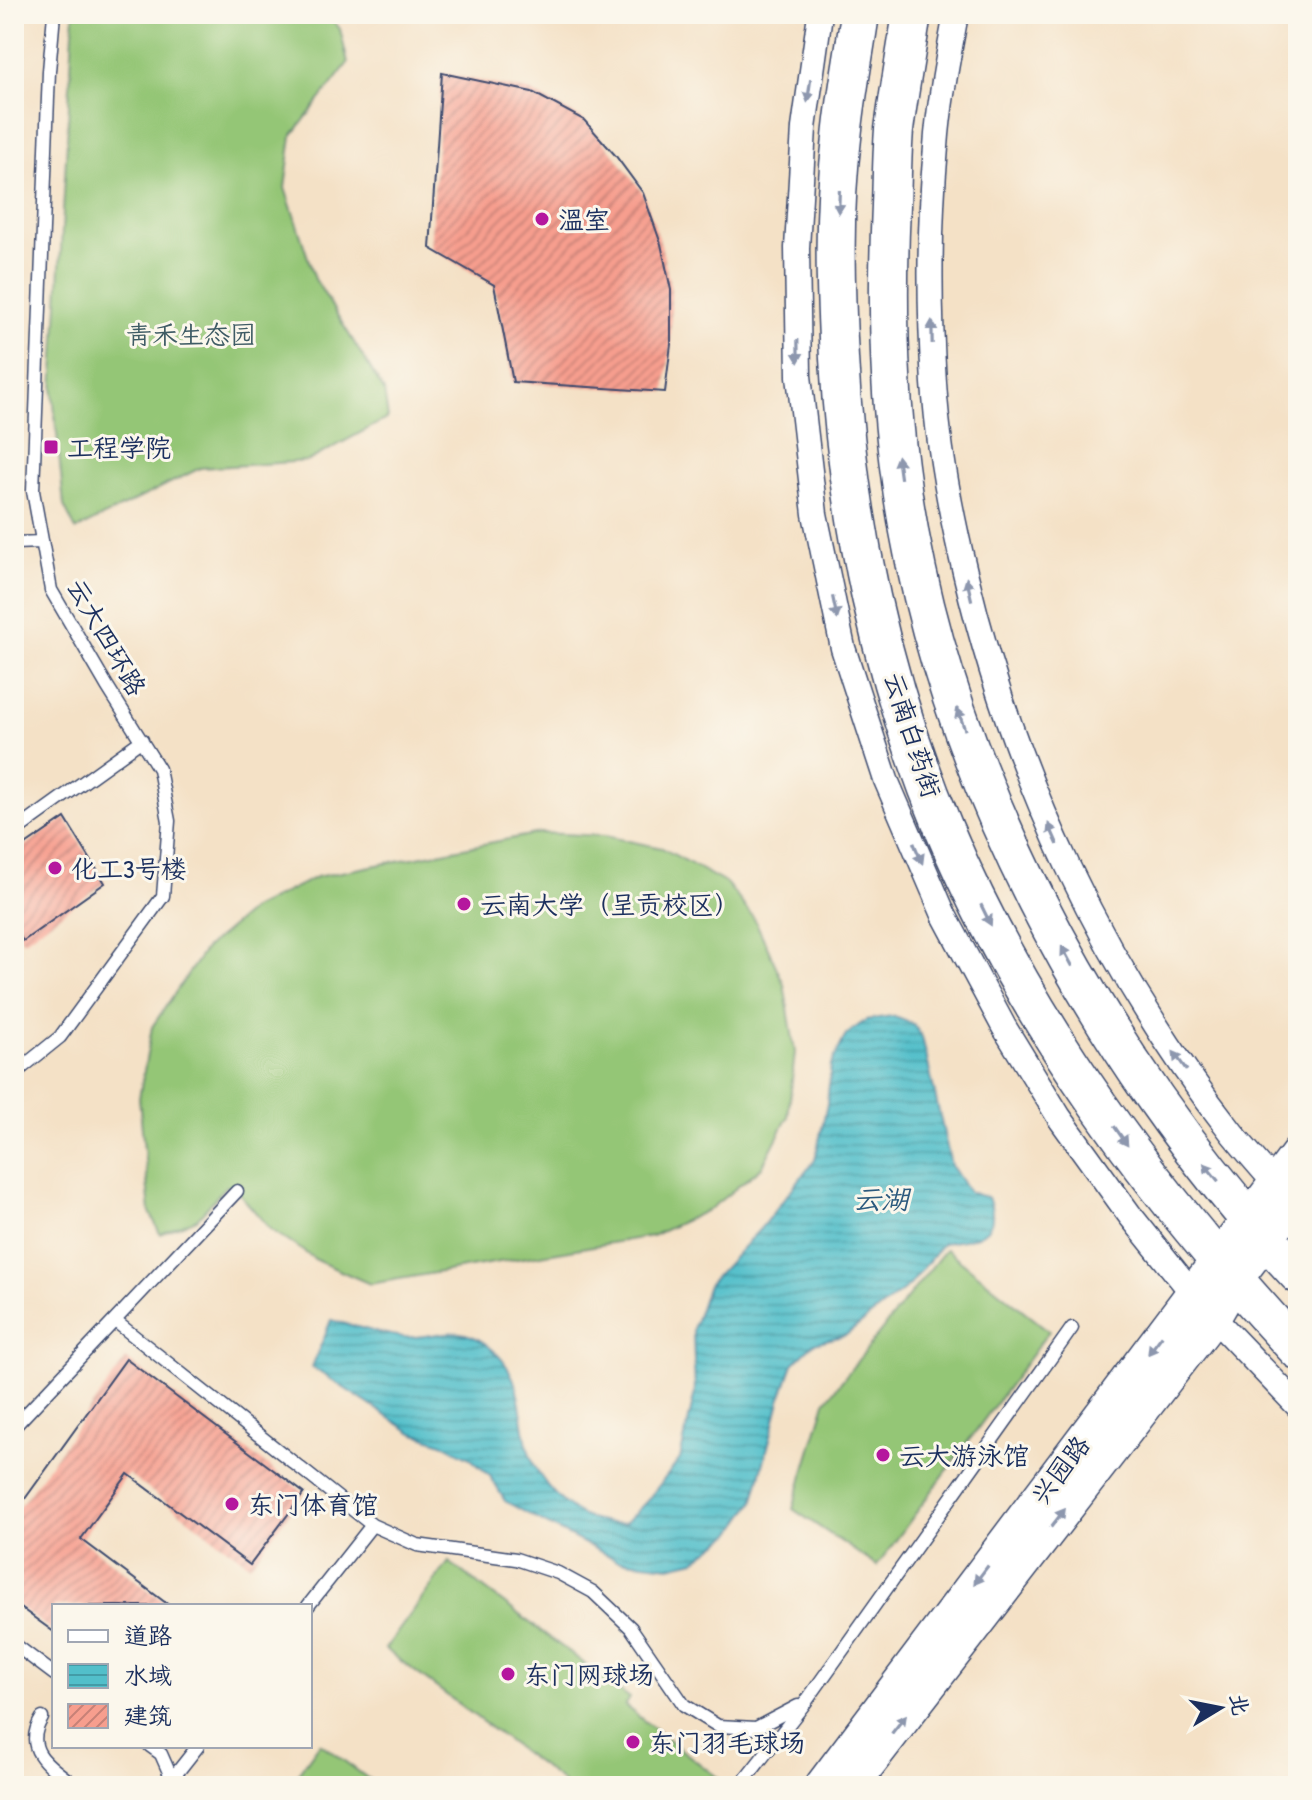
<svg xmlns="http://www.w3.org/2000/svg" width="1312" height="1800" viewBox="0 0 1312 1800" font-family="'Patrick Hand','LXGW WenKai TC',sans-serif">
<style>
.garden{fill:#94c676;stroke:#587a6a;stroke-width:2}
.water{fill:url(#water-rules);stroke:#367794;stroke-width:2}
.building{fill:url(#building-hatch)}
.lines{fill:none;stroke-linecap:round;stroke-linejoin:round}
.lane-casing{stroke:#3c4a6e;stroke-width:15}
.street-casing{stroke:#3c4a6e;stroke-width:27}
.secondary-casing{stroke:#3c4a6e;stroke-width:37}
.primary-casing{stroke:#3c4a6e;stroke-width:41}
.lane{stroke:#fff;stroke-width:12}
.street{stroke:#fff;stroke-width:24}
.secondary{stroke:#fff;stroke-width:34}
.primary{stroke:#fff;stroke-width:38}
.oneway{fill:#8d97ae}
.poi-dot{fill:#b5179e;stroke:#fbf7ec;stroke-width:3}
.labels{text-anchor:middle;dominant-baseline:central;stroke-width:6;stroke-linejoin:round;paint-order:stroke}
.poi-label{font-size:26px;fill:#1b2f5e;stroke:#fbf7ec;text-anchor:start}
.park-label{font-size:26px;fill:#3f5c65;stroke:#fbf7ec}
.street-label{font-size:26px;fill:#1b2f5e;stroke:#fbf7ec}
.water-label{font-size:28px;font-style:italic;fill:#2c5a7e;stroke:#fbf7ec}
</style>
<defs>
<pattern id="water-rules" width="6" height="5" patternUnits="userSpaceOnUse" patternTransform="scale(2)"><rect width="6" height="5" fill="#52bfca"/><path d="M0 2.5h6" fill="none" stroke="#439ca7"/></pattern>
<pattern id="building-hatch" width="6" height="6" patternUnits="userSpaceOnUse" patternTransform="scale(2)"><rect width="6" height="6" fill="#f79e8e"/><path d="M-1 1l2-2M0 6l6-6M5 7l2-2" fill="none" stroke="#c78177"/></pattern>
</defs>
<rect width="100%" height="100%" fill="#fbf7ec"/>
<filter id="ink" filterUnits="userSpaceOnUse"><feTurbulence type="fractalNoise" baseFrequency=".0125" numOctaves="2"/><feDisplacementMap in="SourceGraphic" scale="16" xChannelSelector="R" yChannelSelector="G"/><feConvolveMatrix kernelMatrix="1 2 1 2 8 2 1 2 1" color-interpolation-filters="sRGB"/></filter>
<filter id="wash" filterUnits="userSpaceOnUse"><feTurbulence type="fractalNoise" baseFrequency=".006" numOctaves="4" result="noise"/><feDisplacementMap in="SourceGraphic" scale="32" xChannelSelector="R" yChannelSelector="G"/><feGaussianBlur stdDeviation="1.8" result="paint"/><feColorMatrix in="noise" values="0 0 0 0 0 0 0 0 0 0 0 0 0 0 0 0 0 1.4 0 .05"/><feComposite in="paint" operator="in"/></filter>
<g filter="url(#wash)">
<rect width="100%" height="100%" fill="#f4e1c6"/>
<path class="garden" d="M 74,14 L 328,14 L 340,29 L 348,63 L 292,136 L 285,188 L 315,279 L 384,391 L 388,418 L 308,461 L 200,468 L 76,530 L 64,506 L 53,393 Z
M 540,833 L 605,836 L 662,848 L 727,884 L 755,920 L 784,984 L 795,1052 L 788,1117 L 762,1167 L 710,1209 L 652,1236 L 370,1284 L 318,1261 L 270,1229 L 237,1191 L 226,1186 L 197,1219 L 160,1234 L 150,1212 L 139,1098 L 152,1027 L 205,949 L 252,909 L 316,877 Z
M 946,1249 L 1049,1331 L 877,1566 L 793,1509 L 825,1402 Z
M 449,1562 L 630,1698 L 625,1706 L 718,1778 L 712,1786 L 561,1786 L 563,1782 L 385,1649 Z
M 320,1743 L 378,1786 L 289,1786 Z"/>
<path class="water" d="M 892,1016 L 913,1024 L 922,1037 L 951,1165 L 969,1192 L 988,1198 C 1004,1236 972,1239 943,1243 L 910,1285 L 846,1335 L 814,1343 L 793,1364 L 780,1401 L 753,1503 L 732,1533 L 695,1560 L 670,1566 L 617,1560 L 552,1527 L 505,1501 L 490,1476 L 470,1458 L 442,1443 L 413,1433 L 312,1367 L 331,1320 C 355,1326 378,1334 403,1337 C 435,1340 454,1321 486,1344 C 528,1376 516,1413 530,1455 C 540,1483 566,1511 593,1520 C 603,1523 614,1523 624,1524 L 645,1503 L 680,1459 L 695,1392 L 693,1329 L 708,1285 L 760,1229 L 815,1160 L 827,1104 L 831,1065 L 846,1035 L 866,1020 Z"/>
<g id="blocks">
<path class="building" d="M 442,73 L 532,92 L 584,120 L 615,155 L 643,193 L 661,244 L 671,290 L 671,344 L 665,392 L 513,382 L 494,285 L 430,248 Z
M 65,818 L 105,883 L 23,941 L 14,928 L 14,853 Z
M 126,1359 L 304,1493 L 250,1565 L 128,1474 L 81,1539 L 170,1606 L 54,1606 L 54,1632 L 14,1603 L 14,1514 Z"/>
</g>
</g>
<g filter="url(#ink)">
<use href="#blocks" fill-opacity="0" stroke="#3c4a6e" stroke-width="2"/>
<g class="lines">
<g class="lane-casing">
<path id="lane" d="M 14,543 L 42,542
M 14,832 L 142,740
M 14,1074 L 60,1037 L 163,896 L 169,821 L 159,769 L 107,686 L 51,590 L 33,491 L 49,71 L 54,14
M 115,1321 L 372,1525 L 308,1606
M 14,1427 L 237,1191
M 372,1525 L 417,1545 L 516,1559 L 558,1573 L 593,1592 L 631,1628 L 684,1705 L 718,1726 L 756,1728 L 798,1706
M 14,1644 L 54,1674
M 42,1718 C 21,1751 52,1768 76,1786
M 150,1746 L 161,1754 L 172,1779 L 198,1746
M 740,1786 L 805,1703 L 1072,1328"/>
</g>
<g class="street-casing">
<path id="street" d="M 820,14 L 804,128 L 797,248 L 799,376 L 815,514 L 843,648 L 886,780 L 944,915 L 1004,1027 L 1059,1117 L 1129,1214 L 1206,1310 L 1298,1406
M 956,14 C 948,58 939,103 936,147 C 929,225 929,305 934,383 C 938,446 950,510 965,572 C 1013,775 1103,968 1232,1133 C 1249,1154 1268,1175 1286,1196"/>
</g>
<g class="secondary-casing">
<path id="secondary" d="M 822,1786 L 1298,1154
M 851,1786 L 1213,1318 L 1235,1280 L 1298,1197"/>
</g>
<g class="primary-casing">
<path id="primary" d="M 860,14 C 854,55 846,96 842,138 C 833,210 835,285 839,358 C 847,518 882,681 944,829 C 1026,1024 1155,1196 1298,1350
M 912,14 C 906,52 899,91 894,130 C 892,154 892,180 891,205 C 887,292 888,380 899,466 C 936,762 1096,1059 1298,1274"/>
</g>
<use href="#lane" class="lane"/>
<use href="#street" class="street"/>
<use href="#secondary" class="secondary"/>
<use href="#primary" class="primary"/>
</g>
<defs><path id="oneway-solid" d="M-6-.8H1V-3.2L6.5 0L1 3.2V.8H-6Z" transform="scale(2)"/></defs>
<g class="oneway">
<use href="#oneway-solid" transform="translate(809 91) rotate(98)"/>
<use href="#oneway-solid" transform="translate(839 202) rotate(92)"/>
<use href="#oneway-solid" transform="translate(932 332) rotate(-91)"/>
<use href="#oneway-solid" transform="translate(798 351) rotate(89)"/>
<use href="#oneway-solid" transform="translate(899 467) rotate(-98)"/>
<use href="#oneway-solid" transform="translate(969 589) rotate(-103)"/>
<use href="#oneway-solid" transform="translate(835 608) rotate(78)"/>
<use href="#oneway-solid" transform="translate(961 719) rotate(-110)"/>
<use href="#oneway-solid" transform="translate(1053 834) rotate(-114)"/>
<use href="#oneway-solid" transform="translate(918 853) rotate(67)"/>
<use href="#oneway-solid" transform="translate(986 915) rotate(64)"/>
<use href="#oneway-solid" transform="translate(1067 956) rotate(-118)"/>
<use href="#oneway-solid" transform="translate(1180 1061) rotate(-126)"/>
<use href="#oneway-solid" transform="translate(1121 1136) rotate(55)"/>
<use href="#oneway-solid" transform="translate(1211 1172) rotate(-129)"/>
<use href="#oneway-solid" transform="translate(1155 1345) rotate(127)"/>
<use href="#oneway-solid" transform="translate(1058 1518) rotate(-52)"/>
<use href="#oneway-solid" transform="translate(981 1575) rotate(127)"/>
<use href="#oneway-solid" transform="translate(899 1724) rotate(-52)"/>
</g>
</g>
<g class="poi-dot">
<circle cx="542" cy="219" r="8"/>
<rect x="43" y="439" width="16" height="16" rx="4"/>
<circle cx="55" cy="868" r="8"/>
<circle cx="464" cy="904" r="8"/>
<circle cx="883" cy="1455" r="8"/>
<circle cx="232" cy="1504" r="8"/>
<circle cx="508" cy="1674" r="8"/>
<circle cx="633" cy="1742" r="8"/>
</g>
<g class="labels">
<g class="poi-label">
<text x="558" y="219">温室</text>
<text x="67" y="447">工程学院</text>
<text x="71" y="868">化工3号楼</text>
<text x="480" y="904">云南大学（呈贡校区）</text>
<text x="899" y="1455">云大游泳馆</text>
<text x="248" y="1504">东门体育馆</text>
<text x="524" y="1674">东门网球场</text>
<text x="649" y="1742">东门羽毛球场</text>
</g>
<g class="park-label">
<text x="191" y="334">青禾生态园</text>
</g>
<g class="street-label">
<text transform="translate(107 637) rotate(60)">云大四环路</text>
<text transform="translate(913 735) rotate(72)">云南白药街</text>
<text transform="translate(1060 1470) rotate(-53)">兴园路</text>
</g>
<g class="water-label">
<text x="881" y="1199">云湖</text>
</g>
</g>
<rect width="1312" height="1800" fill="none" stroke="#fbf7ec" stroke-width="48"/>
<rect x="52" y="1604" width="260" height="144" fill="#fbf7ec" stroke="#a1a7b3" stroke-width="2"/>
<rect x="68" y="1630" width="40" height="12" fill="#ffffff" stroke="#a1a7b3" stroke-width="2"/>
<text x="124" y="1644" font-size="24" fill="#1b2f5e">道路</text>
<rect x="68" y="1664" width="40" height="24" fill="url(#water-rules)" stroke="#a1a7b3" stroke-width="2"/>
<text x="124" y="1684" font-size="24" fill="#1b2f5e">水域</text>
<rect x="68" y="1704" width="40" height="24" fill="url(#building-hatch)" stroke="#a1a7b3" stroke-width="2"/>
<text x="124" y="1724" font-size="24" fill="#1b2f5e">建筑</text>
<g transform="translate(1220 1708) rotate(80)" stroke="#fbf7ec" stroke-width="6" paint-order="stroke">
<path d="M0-6L14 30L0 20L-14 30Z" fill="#1b2f5e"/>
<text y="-12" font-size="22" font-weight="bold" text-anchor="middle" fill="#1b2f5e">北</text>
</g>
</svg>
